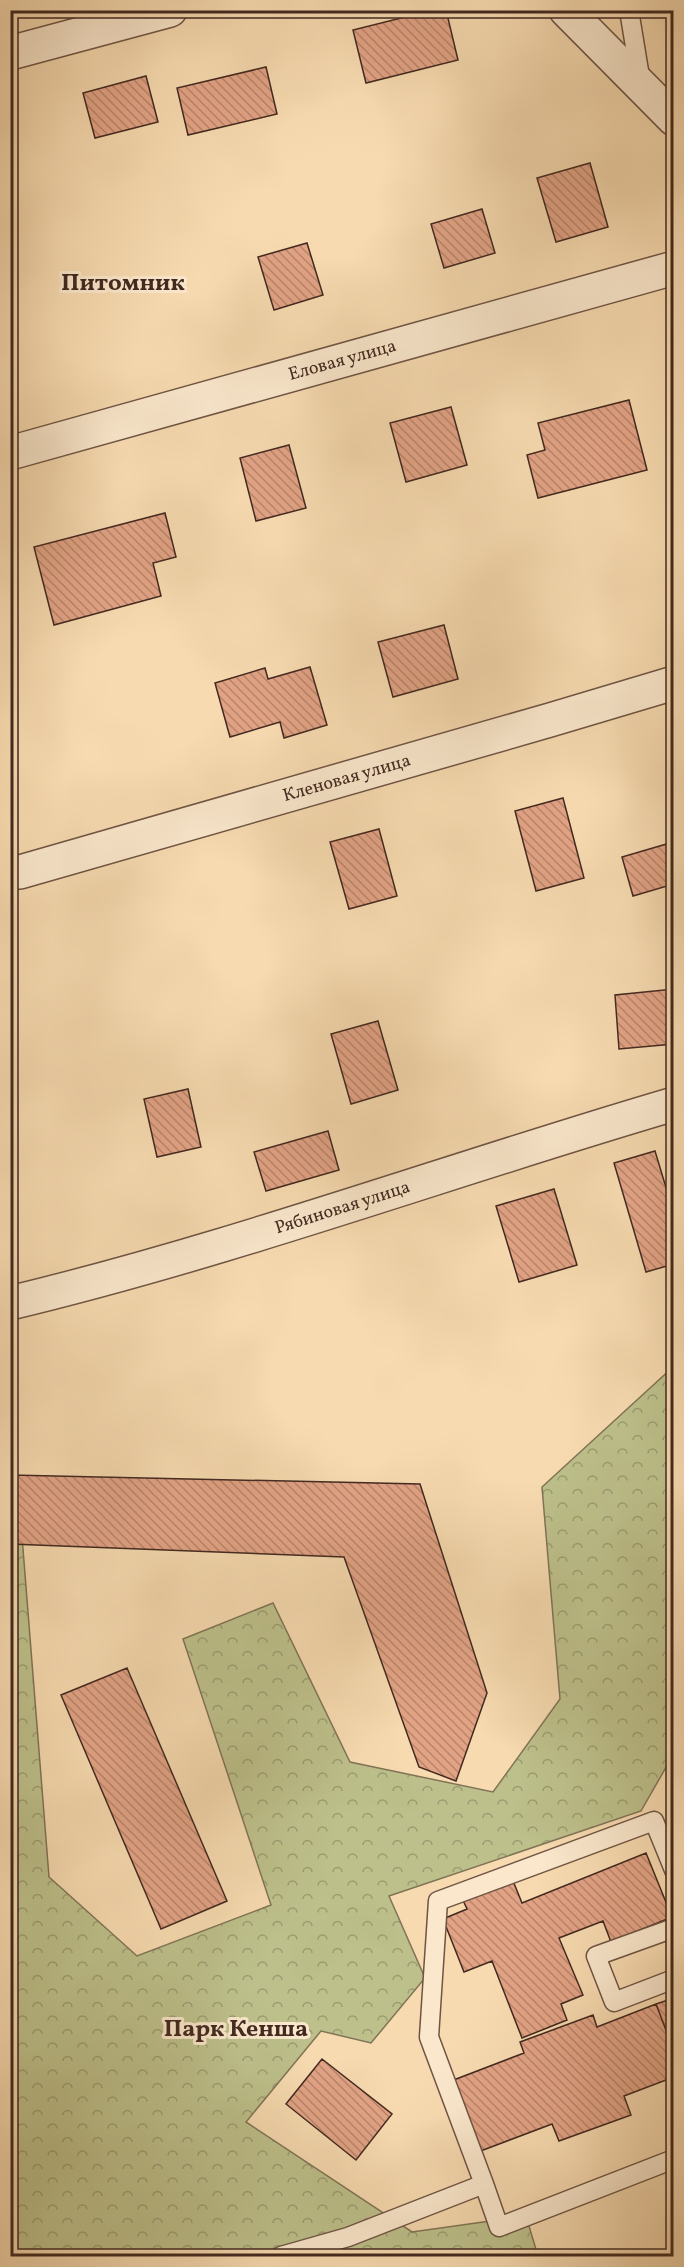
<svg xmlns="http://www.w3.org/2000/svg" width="684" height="2267" viewBox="0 0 684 2267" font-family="Vollkorn,serif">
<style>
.forest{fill:url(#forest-crowns);stroke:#807456;stroke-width:1.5}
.building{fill:url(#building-back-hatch);stroke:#422920;stroke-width:1.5}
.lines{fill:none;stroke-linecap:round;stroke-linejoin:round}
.service-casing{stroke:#6f5544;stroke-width:21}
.minor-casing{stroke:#6f5544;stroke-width:36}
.service{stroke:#fae7cc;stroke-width:18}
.minor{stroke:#fae7cc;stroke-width:33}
.labels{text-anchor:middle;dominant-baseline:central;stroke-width:6;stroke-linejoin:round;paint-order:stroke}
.street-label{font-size:18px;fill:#422920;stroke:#fae7cc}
.district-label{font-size:24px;font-weight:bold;fill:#422920;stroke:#fae7cc}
</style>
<defs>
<pattern id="forest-crowns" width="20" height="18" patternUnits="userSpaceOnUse" patternTransform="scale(1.5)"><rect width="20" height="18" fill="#bdc08b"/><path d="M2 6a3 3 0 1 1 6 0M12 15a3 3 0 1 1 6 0" fill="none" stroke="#9b9c71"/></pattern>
<pattern id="building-back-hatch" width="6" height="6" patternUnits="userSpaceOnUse" patternTransform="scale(1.5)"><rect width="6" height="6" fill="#e2a385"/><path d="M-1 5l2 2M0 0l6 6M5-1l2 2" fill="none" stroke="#b9856c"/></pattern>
</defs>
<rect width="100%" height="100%" fill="#f7dab0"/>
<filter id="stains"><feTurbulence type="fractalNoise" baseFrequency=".00333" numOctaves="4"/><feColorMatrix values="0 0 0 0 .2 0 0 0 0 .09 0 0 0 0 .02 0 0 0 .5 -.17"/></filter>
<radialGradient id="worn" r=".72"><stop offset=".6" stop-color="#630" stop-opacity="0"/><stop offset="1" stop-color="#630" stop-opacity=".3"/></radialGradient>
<path class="forest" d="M 673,1367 L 673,1755 L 641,1811 L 389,1896 L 425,1978 L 371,2043 L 321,2031 L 246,2122 L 412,2232 L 526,2216 L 538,2256 L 11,2256 L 10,1385 L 49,1877 L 137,1956 L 271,1905 L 183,1639 L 273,1603 L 350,1762 L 493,1792 L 560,1699 L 542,1487 Z"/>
<path class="building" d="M 433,10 L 446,10 L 458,60 L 366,83 L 353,30 Z
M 266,67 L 277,114 L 188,135 L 177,88 Z
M 146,76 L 158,122 L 95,138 L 83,93 Z
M 590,163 L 608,227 L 556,242 L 537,178 Z
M 482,209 L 495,253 L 444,268 L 431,224 Z
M 307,243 L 323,295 L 274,310 L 258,257 Z
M 629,400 L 647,470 L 538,498 L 527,455 L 545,450 L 538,423 Z
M 451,407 L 467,465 L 406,482 L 390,423 Z
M 289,445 L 306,508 L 256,521 L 240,458 Z
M 165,513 L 176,557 L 153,563 L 161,596 L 54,625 L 34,547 Z
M 444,625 L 458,679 L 393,697 L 378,642 Z
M 310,667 L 327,725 L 284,738 L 280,722 L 230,737 L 215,683 L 265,668 L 268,679 Z
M 563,798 L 584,878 L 536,891 L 515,811 Z
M 379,829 L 397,896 L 349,909 L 330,842 Z
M 670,843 L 674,855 L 674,884 L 633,896 L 622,857 Z
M 674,989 L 674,1044 L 619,1049 L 615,995 Z
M 378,1021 L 398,1090 L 351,1104 L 331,1034 Z
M 188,1089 L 201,1147 L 157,1157 L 144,1099 Z
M 328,1131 L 339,1170 L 266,1191 L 254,1152 Z
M 655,1151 L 674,1214 L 674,1264 L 646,1272 L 614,1163 Z
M 554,1189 L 577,1265 L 519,1282 L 496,1206 Z
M 10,1475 L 420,1484 L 487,1693 L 456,1781 L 419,1767 L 344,1557 L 10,1544 Z
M 127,1668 L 227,1901 L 161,1929 L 61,1695 Z
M 646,1853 L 672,1917 L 611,1942 L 603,1921 L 559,1938 L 583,1995 L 561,2004 L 567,2020 L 522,2038 L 492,1961 L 464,1972 L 443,1919 L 467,1909 L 461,1896 L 511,1876 L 522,1903 Z
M 674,1998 L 674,2051 L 656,2004 Z
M 656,2004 L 674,2051 L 674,2077 L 624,2096 L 631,2115 L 559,2141 L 552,2124 L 478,2152 L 451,2081 L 524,2053 L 520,2042 L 593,2015 L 597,2027 Z
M 322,2059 L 392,2114 L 356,2160 L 286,2104 Z"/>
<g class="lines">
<g class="service-casing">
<path id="service" d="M 629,10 L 641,83
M 674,1928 L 596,1956 L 614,2002 L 674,1979
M 484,2184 L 499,2227 L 674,2159
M 281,2256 L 348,2237 L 484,2184 L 429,2037 L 438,1901 L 654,1821 L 674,1870"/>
</g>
<g class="minor-casing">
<g id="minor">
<path d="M 566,10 L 674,119"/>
<path d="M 10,53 L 170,10"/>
<path id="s1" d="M 10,453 L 674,268"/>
<path id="s2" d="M 20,872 L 550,720 L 674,683"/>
<path id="s3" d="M 10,1303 C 235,1249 452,1169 674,1104"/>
</g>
</g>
<use href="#service" class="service"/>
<use href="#minor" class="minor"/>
</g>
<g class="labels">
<g class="street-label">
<text stroke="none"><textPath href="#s1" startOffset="345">Еловая улица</textPath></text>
<text stroke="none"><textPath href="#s2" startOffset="340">Кленовая улица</textPath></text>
<text stroke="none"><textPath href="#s3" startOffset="346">Рябиновая улица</textPath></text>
</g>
<g class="district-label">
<text x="123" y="284">Питомник</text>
<text x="236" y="2030">Парк Кенша</text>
</g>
</g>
<rect width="684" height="2267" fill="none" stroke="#f7dab0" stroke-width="36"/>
<rect x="12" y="12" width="660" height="2243" fill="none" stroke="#422920" stroke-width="3"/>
<rect x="18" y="18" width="648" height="2231" fill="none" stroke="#422920" stroke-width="1.5"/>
<rect width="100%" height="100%" filter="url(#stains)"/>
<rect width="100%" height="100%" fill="url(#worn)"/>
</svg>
